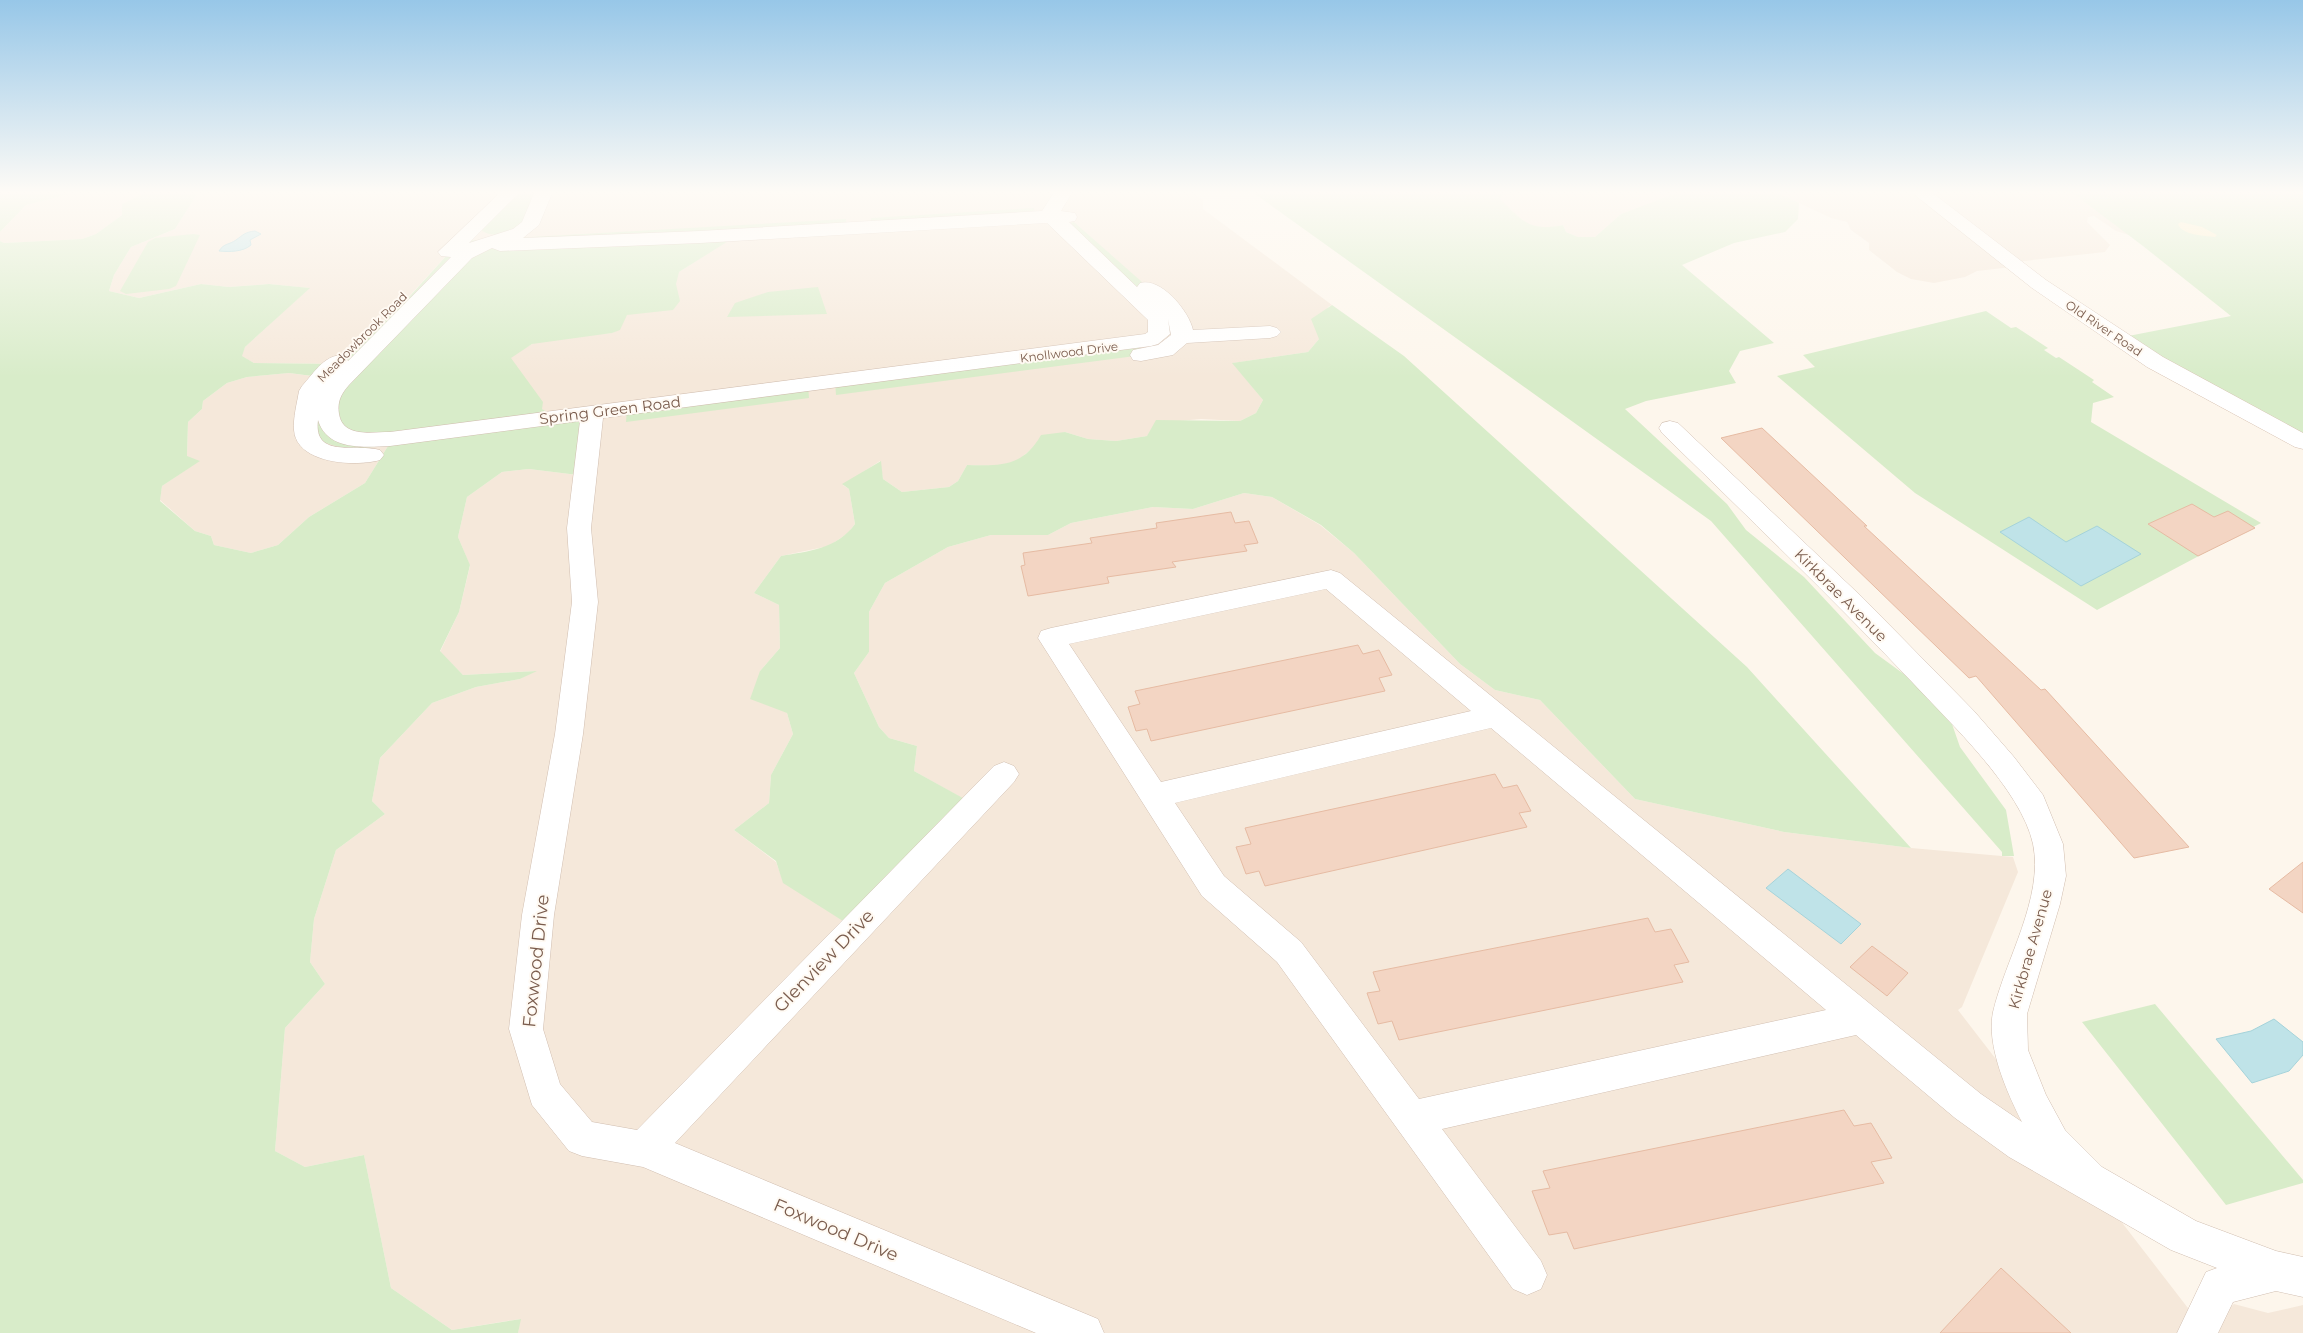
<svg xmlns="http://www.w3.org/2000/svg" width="2303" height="1333" viewBox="0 0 2303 1333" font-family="Montserrat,sans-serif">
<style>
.residential{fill:#f5e8da}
.green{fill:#d8ecc9;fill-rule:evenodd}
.sand{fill:#fcefc7}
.water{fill:#bfe3e8;stroke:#a5d3da}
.building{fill:#f3d5c3;stroke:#e6bba3}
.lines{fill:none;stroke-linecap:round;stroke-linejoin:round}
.street-casing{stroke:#d1beb0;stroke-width:1}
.secondary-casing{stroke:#d6c0b0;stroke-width:1}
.street{fill:#fff;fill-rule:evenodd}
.secondary{fill:#fff;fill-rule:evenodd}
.labels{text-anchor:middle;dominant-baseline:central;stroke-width:4;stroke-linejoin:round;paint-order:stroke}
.far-street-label{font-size:12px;fill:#7a5c4d;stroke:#fffaf3}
.street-label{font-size:15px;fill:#7a5c4d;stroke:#fffaf3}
.near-street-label{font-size:18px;fill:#7a5c4d;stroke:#fffaf3}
</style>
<rect width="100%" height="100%" fill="#fdf6ec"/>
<path class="residential" d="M 71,191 L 148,191 L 122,204 L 122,215 L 96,234 L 82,239 L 4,243 L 0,241 L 0,232 L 26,205 L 62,196 Z
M 199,191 L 1192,191 L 1203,200 L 1203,209 L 1332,305 L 1328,307 L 1319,339 L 1308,352 L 1233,363 L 1263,400 L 1256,413 L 1240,421 L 1201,419 L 1179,421 L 1147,436 L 1116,441 L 1088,439 L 1065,432 L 1035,446 L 1016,462 L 997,466 L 967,465 L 958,481 L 949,487 L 902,492 L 883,479 L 880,461 L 843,485 L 849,489 L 855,524 L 848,533 L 829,546 L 781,556 L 754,593 L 779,605 L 780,648 L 760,671 L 787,713 L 793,734 L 771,775 L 769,803 L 734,830 L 776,862 L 784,883 L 969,802 L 914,771 L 917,746 L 889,738 L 879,727 L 854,673 L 869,652 L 869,612 L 885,583 L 948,547 L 991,535 L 1048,535 L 1071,523 L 1153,507 L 1193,509 L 1244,493 L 1272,497 L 1320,525 L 1354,553 L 1460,664 L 1495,690 L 1540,700 L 1635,799 L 1784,832 L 1911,848 L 2013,857 L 2018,872 L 1962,1007 L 1958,1010 L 2191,1312 L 2224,1312 L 2234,1304 L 2268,1313 L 2303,1305 L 2303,1333 L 518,1333 L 520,1319 L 452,1330 L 391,1288 L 364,1155 L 305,1167 L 275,1151 L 285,1028 L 325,984 L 310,962 L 314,919 L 336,850 L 385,814 L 372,801 L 380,758 L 432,703 L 476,687 L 520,679 L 535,671 L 463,675 L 440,652 L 459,612 L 470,566 L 458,537 L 467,497 L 502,472 L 529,469 L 586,476 L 556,417 L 517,395 L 498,379 L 511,355 L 546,337 L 612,333 L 628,310 L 679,272 L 749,227 L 457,244 L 347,364 L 254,363 L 241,356 L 245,347 L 309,288 L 269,284 L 229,287 L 201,284 L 139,298 L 109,291 L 114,275 L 131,247 L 175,229 Z
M 1504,191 L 1681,191 L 1621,214 L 1595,237 L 1578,237 L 1566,232 L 1563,225 L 1548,228 L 1527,225 L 1499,199 Z
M 1774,191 L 2092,191 L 2132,236 L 2116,231 L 2094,216 L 2088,217 L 2087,222 L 2110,245 L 2105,252 L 2015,262 L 2012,267 L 1977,271 L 1965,277 L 1934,283 L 1911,279 L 1897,272 L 1869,250 L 1869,243 L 1851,230 L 1847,222 L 1831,218 Z
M 289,373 L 334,379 L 388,446 L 365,483 L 309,517 L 278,545 L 251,553 L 214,545 L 211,536 L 195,531 L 160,500 L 162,486 L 199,461 L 187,457 L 188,422 L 202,409 L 203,401 L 227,383 L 247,377 Z"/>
<path class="green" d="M 0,191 L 71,191 L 62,196 L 26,205 L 0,232 Z
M 148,191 L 199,191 L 175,229 L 131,247 L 114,275 L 109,291 L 139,298 L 201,284 L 229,287 L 269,284 L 310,288 L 245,347 L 242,356 L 254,363 L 341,364 L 409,297 L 457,244 L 462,241 L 846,219 L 846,228 L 738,235 L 679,272 L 676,284 L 680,301 L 673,310 L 627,315 L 620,330 L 612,333 L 532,344 L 511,358 L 543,402 L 542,409 L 556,417 L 597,415 L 586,476 L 529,469 L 502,472 L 467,497 L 458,537 L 470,565 L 459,612 L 440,651 L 463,675 L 537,671 L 520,679 L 476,687 L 432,703 L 380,758 L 372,801 L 385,814 L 336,850 L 314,919 L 310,962 L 325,984 L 285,1028 L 275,1151 L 305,1167 L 364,1155 L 391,1288 L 452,1330 L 521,1319 L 518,1333 L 0,1333 L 0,241 L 4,243 L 82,239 L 96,234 L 122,215 L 122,204 ZM 289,373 L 328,378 L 313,430 L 322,442 L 346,449 L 388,446 L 365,483 L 309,517 L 278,545 L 251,553 L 214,545 L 211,536 L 195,531 L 160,501 L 162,486 L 200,461 L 187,456 L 188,422 L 202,409 L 203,401 L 227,383 L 247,377 Z
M 512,191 L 544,191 L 530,225 C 514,231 498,240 482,231 L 482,225 L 475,226 Z
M 1251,191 L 1504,191 L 1500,199 C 1523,221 1529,232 1563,225 L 1566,232 L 1578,237 L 1595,237 L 1621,214 L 1681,191 L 1774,191 L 1799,203 L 1798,219 L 1785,232 L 1734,243 L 1682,265 L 1774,343 L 1740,351 L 1729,371 L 1736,383 L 1646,401 L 1625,409 L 1727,504 L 1746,530 L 1804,577 L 1875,653 L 1945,704 L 1960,747 L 2006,810 L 2014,856 L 2002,856 L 2002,852 L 1711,521 Z
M 2070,191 L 2303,191 L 2303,442 L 2118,338 L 2231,316 L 2143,246 Z
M 1034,208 L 1035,217 L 871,227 L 871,218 Z
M 1074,222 L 1176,312 L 1158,318 L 1060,226 Z
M 193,234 L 200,235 L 176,286 L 169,289 L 126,294 L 120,291 L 148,242 L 155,238 Z
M 818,287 L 827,314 L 727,317 L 735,303 L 768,292 Z
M 1332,305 L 1404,356 L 1747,667 L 1911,848 L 1784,832 L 1635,799 L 1540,700 L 1495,690 L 1460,664 L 1354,553 L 1321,525 L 1272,497 L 1244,493 L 1193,509 L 1153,507 L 1071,523 L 1048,535 L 991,535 L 948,547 L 885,583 L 869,612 L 869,652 L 854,673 L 879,727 L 889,738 L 917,746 L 914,771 L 970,802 L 854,928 L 783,883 L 776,861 L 734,830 L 769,803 L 771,775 L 793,734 L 787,713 L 750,699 L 760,671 L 780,648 L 779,605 L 754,593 L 781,556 C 809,551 837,549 855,524 L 849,489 L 842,484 L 881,461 L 883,479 L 902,492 L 949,487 L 958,481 L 967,465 C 1000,466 1023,467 1041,435 L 1065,432 L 1088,439 L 1116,441 L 1147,436 L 1156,420 L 1240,421 L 1256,413 L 1263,400 L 1232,363 L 1308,352 L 1319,339 L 1311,319 Z
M 1986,311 L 2011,328 L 2016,327 L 2048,348 L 2044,350 L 2056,358 L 2059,357 L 2094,380 L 2092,382 L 2114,397 L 2093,403 L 2091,422 L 2261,523 L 2097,610 L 1915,493 L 1777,376 L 1815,367 L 1803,355 Z
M 1138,343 L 1143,355 L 836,395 L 835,382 Z
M 808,385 L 809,398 L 626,422 L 627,408 Z
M 2155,1004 L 2303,1180 L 2303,1183 L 2226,1205 L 2082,1022 Z"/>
<path class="sand" d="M 2181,222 L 2202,227 L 2217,235 L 2215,237 C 2204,236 2182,235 2178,224 Z"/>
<path class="water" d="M 255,231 L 261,234 L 250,240 L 251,245 C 243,252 229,252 219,251 C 224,243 229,245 236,240 C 243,235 245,232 255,231 Z
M 2029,517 L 2066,542 L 2097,526 L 2141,554 L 2081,586 L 2000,532 Z
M 1788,869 L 1861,924 L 1841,944 L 1766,888 Z
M 2274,1019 L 2303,1042 L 2303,1055 L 2289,1071 L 2252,1083 L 2216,1039 L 2251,1031 Z"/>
<path class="building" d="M 1762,428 L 1867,526 L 1864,526 L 2041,690 L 2045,689 L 2189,847 L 2134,858 L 1976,676 L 1969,678 L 1721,438 Z
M 2192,504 L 2214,517 L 2228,511 L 2255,528 L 2198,556 L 2148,524 Z
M 1231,512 L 1235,523 L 1249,521 L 1258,543 L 1244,545 L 1247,551 L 1172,562 L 1176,567 L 1107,577 L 1109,583 L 1028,596 L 1021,566 L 1025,565 L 1023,553 L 1092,543 L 1090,538 L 1157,528 L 1156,523 Z
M 1358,645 L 1363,654 L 1379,650 L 1392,675 L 1379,678 L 1385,691 L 1151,741 L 1147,729 L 1136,731 L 1128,707 L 1140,704 L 1135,691 Z
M 1495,774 L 1503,788 L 1517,785 L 1531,811 L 1519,813 L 1527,827 L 1265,886 L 1259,871 L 1246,874 L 1236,847 L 1251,844 L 1245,828 Z
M 2303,862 L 2303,913 L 2269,889 Z
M 1648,918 L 1655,932 L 1671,929 L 1689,962 L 1674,965 L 1683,982 L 1399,1040 L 1392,1021 L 1378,1024 L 1367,993 L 1380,991 L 1373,972 Z
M 1872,946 L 1908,973 L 1887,996 L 1850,967 Z
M 1844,1110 L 1854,1126 L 1871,1123 L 1892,1158 L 1871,1162 L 1884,1183 L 1574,1249 L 1567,1232 L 1549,1235 L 1532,1191 L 1550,1188 L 1543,1171 Z
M 2001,1268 L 2071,1333 L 1940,1333 Z"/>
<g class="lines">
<g class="street-casing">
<path id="street" d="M 502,191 L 521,191 L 469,243 L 513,229 L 522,222 L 535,191 L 553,191 L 539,225 L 523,238 L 700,231 L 1042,211 L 1055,191 L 1073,191 L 1061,211 L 1075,213 L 1077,217 L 1075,221 L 1069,222 L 1137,287 L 1140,283 C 1161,277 1189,311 1193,330 L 1270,326 L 1277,328 L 1281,332 L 1277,336 L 1270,338 L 1187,343 L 1173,355 L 1141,361 L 1133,360 L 1130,355 L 1133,350 L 1158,345 L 1171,335 L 1168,319 L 1170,334 L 1158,344 L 1151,346 L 603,418 L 591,528 L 598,602 L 583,734 L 554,915 L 543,1029 L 560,1084 L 592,1122 L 637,1130 L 994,766 L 1004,762 L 1014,766 L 1019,774 L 1014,782 L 675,1143 L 1098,1319 L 1104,1333 L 1036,1333 L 643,1167 L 582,1156 L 569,1151 L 532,1105 L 509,1029 L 522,915 L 555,734 L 572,602 L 567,528 L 580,421 L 390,446 C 364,447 327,451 318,420 C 313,459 355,443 380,450 L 384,455 L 380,460 C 356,467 296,464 294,430 C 293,418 297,403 299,391 L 302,386 C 314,373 326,352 345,356 L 348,361 L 451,257 L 441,256 L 438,252 ZM 1047,223 L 1148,320 L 1148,332 L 1145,334 L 390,432 C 372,432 343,438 339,414 C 337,402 341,394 349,385 L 472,258 L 492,248 L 500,251 L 700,243 Z
M 1670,421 L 1678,423 L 1863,598 L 1974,711 L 2014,757 L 2043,795 L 2063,844 L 2066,876 L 2060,904 L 2027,1014 L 2028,1050 L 2046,1095 L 2065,1130 L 2102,1167 L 2196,1221 L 2276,1251 L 2303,1257 L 2303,1297 L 2276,1291 L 2233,1302 L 2218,1333 L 2177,1333 L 2206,1272 L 2217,1268 L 2171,1250 L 2009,1157 L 1955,1118 L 1856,1035 L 1442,1129 L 1541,1261 L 1547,1275 L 1541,1289 L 1527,1295 L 1513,1289 L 1277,962 L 1202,896 L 1038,638 L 1041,631 L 1051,628 L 1331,570 L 1340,573 L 1981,1094 L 2022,1122 C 2007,1093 1986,1045 1993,1012 C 2005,960 2044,898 2033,844 C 2021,789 1950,723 1912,682 C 1831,597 1746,515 1662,433 L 1659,428 L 1662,423 ZM 1326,589 L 1471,711 L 1161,782 L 1069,644 ZM 1491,728 L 1826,1010 L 1419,1099 L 1301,942 L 1224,876 L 1175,803 Z"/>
</g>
<g class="secondary-casing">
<path id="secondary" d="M 1910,191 L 1930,191 L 2046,280 L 2163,357 L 2303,433 L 2303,449 L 2295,447 L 2147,367 L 2032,288 Z"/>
</g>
<use href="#street" class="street"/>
<use href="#secondary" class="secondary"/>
</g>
<linearGradient id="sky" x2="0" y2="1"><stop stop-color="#97c7e8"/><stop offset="0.51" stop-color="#fefbf6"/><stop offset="1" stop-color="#fefbf6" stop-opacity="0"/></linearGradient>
<rect width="2303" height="377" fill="url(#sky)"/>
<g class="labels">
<g class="far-street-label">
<text transform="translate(2104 328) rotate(34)">Old River Road</text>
<text transform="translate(362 337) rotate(-45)">Meadowbrook Road</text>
<text transform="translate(1069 352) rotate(-7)">Knollwood Drive</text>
</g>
<g class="street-label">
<text transform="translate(610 410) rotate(-7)">Spring Green Road</text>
<text transform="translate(1841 595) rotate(45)">Kirkbrae Avenue</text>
<text transform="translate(2030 949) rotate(-74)">Kirkbrae Avenue</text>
</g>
<g class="near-street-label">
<text transform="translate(536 961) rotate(-84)">Foxwood Drive</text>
<text transform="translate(824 961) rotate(-46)">Glenview Drive</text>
<text transform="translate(836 1230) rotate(23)">Foxwood Drive</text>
</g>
</g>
</svg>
